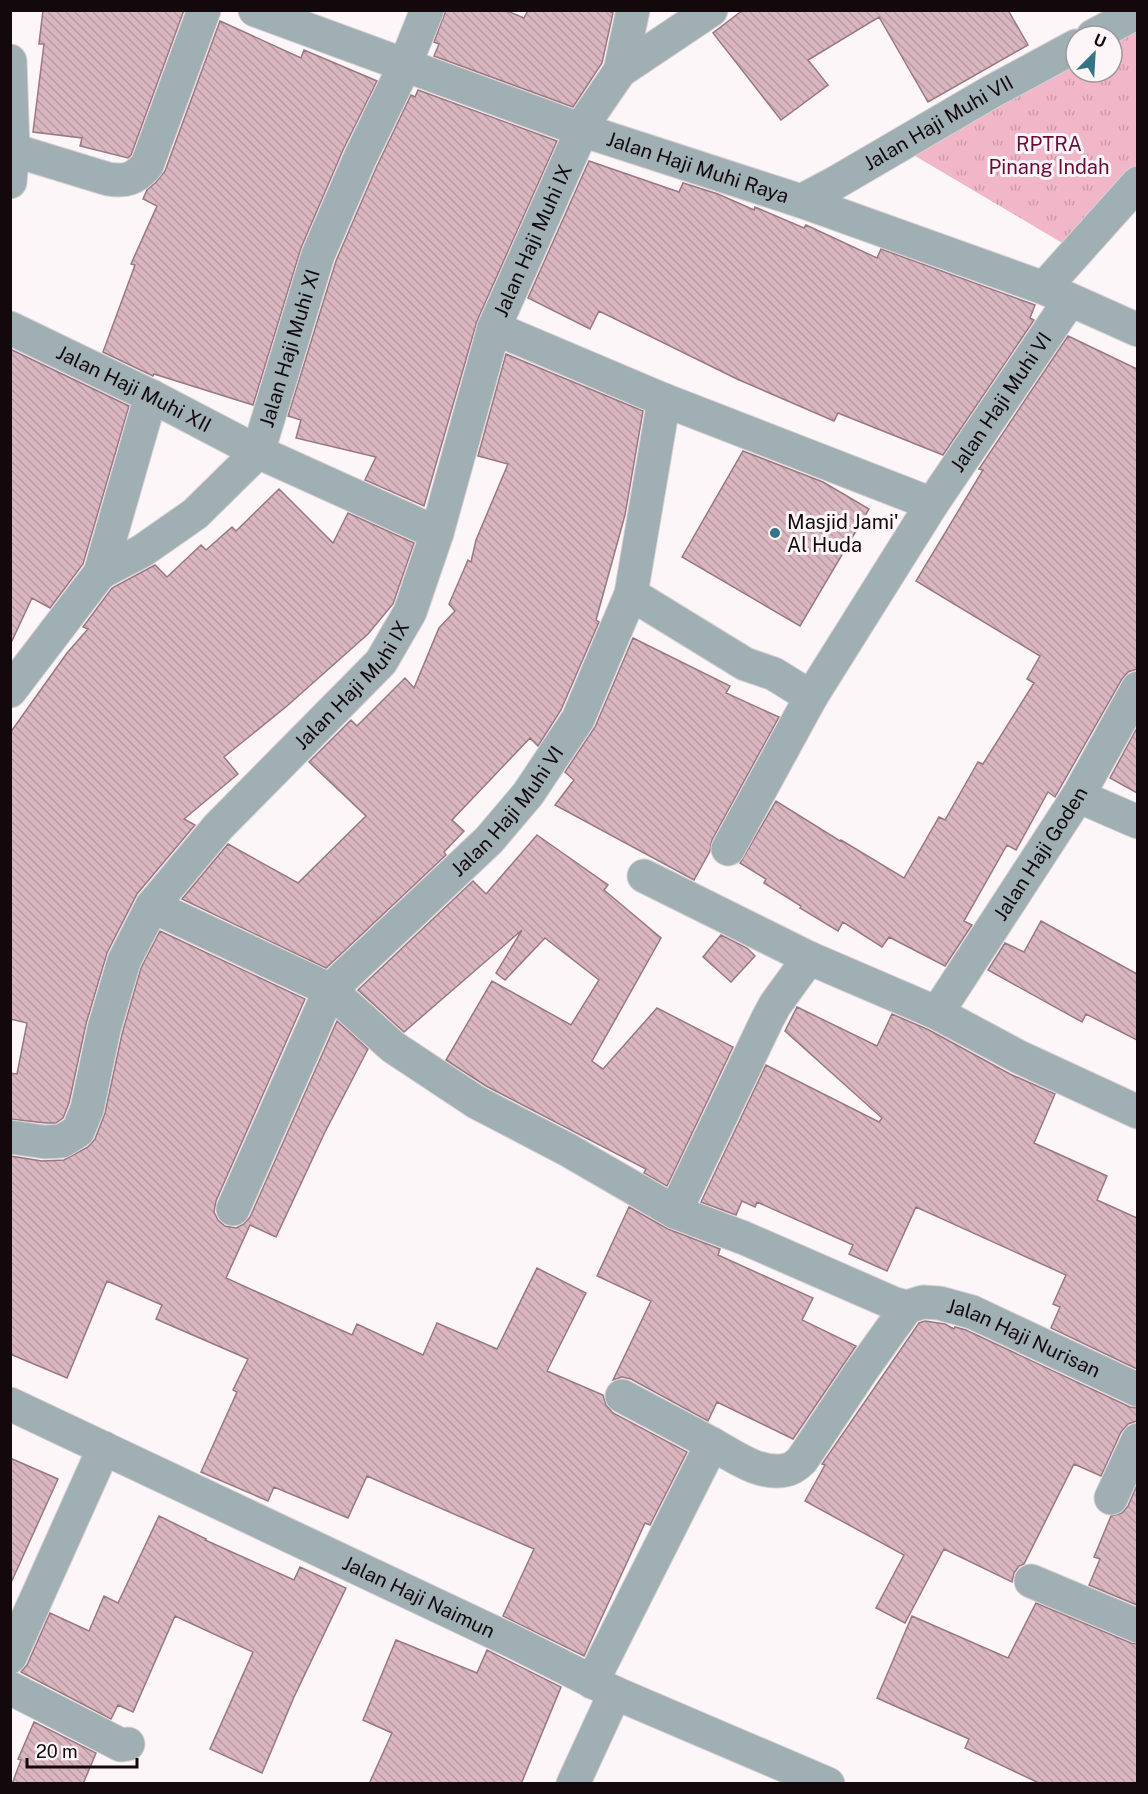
<svg xmlns="http://www.w3.org/2000/svg" width="1148" height="1794" viewBox="0 0 1148 1794" font-family="'Public Sans',sans-serif">
<style>
.park{fill:url(#park-tufts)}
.building{fill:url(#building-back-hatch);stroke:#987882;stroke-width:1.5}
.lines{fill:none;stroke-linecap:round;stroke-linejoin:round}
.minor-casing{stroke:#d8d0d2;stroke-width:35}
.tertiary-casing{stroke:#d8d0d2;stroke-width:35}
.minor{stroke:#9fafb4;stroke-width:33}
.tertiary{stroke:#9fafb4;stroke-width:33}
.poi-dot{fill:#337587;stroke:#fdf6f8;stroke-width:2}
.labels{text-anchor:middle;dominant-baseline:central;stroke-width:6;stroke-linejoin:round;paint-order:stroke}
.street-label{font-size:20px;fill:#13080c;stroke:#fdf6f8}
.park-label{font-size:20px;fill:#6c0a3a;stroke:#fdf6f8}
.poi-label{font-size:20px;fill:#13080c;stroke:#fdf6f8;text-anchor:start}
</style>
<defs>
<pattern id="park-tufts" width="24" height="20" patternUnits="userSpaceOnUse" patternTransform="scale(1.5)"><rect width="24" height="20" fill="#f1b6c8"/><path d="M3 7l-1-3M5 7V3M7 7l1-3M15 17l-1-3M17 17v-4M19 17l1-3" fill="none" stroke="#ce9bab"/></pattern>
<pattern id="building-back-hatch" width="6" height="6" patternUnits="userSpaceOnUse" patternTransform="scale(1.5)"><rect width="6" height="6" fill="#d9b6c0"/><path d="M-1 5l2 2M0 0l6 6M5-1l2 2" fill="none" stroke="#b99ba4"/></pattern>
</defs>
<rect width="100%" height="100%" fill="#fdf6f8"/>
<path class="park" d="M 1137,31 L 1137,164 L 1064,244 L 905,150 L 1076,63 L 1076,72 L 1112,72 L 1112,44 Z"/>
<path class="building" d="M 43,10 L 184,10 L 131,155 L 128,158 L 80,146 L 82,138 L 33,132 L 44,44 L 39,44 Z
M 446,10 L 505,10 L 524,18 L 528,10 L 607,10 L 613,13 L 602,63 L 573,107 L 434,56 L 439,44 L 434,42 Z
M 743,10 L 1008,10 L 1028,45 L 928,102 L 879,17 L 808,60 L 828,85 L 781,120 L 713,33 Z
M 220,21 L 301,58 L 304,50 L 377,81 L 343,150 L 301,248 L 253,405 L 154,374 L 153,376 L 103,352 L 135,265 L 131,264 L 157,206 L 143,199 L 147,190 L 156,182 L 165,171 Z
M 418,90 L 557,141 L 477,321 L 424,506 L 365,480 L 376,457 L 296,438 L 301,420 L 288,416 L 336,261 L 377,166 L 411,95 L 415,97 Z
M 589,161 L 679,192 L 683,183 L 718,194 L 754,210 L 755,207 L 804,228 L 806,225 L 877,258 L 881,249 L 1035,305 L 1030,318 L 1034,320 L 943,455 L 838,413 L 834,421 L 737,379 L 599,311 L 590,329 L 528,298 Z
M 1068,336 L 1137,369 L 1137,669 L 1128,672 L 1122,679 L 1055,797 L 1048,792 L 1016,850 L 1007,845 L 964,921 L 972,925 L 945,966 L 889,937 L 882,947 L 843,922 L 838,931 L 800,908 L 801,906 L 764,883 L 766,879 L 740,863 L 776,801 L 840,841 L 841,840 L 904,878 L 939,817 L 945,820 L 978,762 L 983,764 L 1034,683 L 1027,679 L 1040,656 L 916,581 L 983,470 L 979,469 Z
M 10,349 L 129,406 L 83,564 L 50,608 L 32,598 L 10,645 Z
M 506,354 L 643,411 L 625,515 L 596,620 L 599,622 L 561,710 L 538,746 L 530,738 L 452,820 L 464,831 L 444,852 L 446,855 L 326,968 L 182,899 L 228,844 L 298,883 L 366,816 L 309,762 L 351,720 L 357,726 L 405,678 L 414,688 L 439,628 L 455,611 L 449,604 L 468,560 L 471,562 L 476,540 L 508,464 L 478,456 Z
M 743,451 L 823,482 L 869,509 L 800,626 L 682,557 Z
M 279,489 L 333,543 L 348,513 L 414,543 L 393,604 L 368,634 L 287,706 L 224,757 L 238,774 L 184,819 L 195,825 L 137,894 L 107,953 L 86,1024 L 69,1103 L 63,1118 L 56,1123 L 46,1123 L 10,1119 L 10,1073 L 17,1074 L 27,1023 L 10,1019 L 10,733 L 67,653 L 88,629 L 83,627 L 112,588 L 155,565 L 167,577 L 201,545 L 206,550 L 232,527 L 236,531 Z
M 633,638 L 730,686 L 726,693 L 779,717 L 712,840 L 710,851 L 694,880 L 555,805 L 574,780 L 565,772 L 595,727 Z
M 1137,728 L 1137,793 L 1110,778 Z
M 537,835 L 608,885 L 604,890 L 661,938 L 592,1061 L 603,1069 L 657,1008 L 733,1047 L 667,1186 L 644,1173 L 646,1169 L 486,1086 L 446,1060 L 492,981 L 571,1025 L 599,980 L 545,938 L 505,980 L 496,973 L 522,930 L 404,1032 L 358,990 L 473,881 L 486,894 Z
M 1041,921 L 1137,974 L 1137,1040 L 1086,1014 L 1082,1022 L 988,970 L 1005,943 L 1024,952 Z
M 160,931 L 305,999 L 216,1201 L 214,1212 L 218,1220 L 225,1226 L 236,1228 L 244,1224 L 250,1217 L 337,1021 L 368,1049 L 325,1132 L 276,1237 L 250,1225 L 226,1278 L 352,1335 L 357,1324 L 423,1355 L 437,1323 L 497,1349 L 537,1268 L 586,1293 L 547,1371 L 603,1395 L 606,1405 L 613,1413 L 687,1452 L 650,1525 L 645,1523 L 584,1656 L 503,1616 L 534,1549 L 367,1476 L 348,1518 L 274,1487 L 268,1501 L 201,1472 L 237,1392 L 233,1390 L 248,1359 L 156,1319 L 162,1305 L 107,1281 L 67,1378 L 10,1354 L 10,1156 L 42,1161 L 64,1160 L 88,1147 L 95,1139 L 105,1113 L 122,1034 L 141,968 Z
M 721,935 L 747,948 L 755,956 L 731,982 L 703,957 Z
M 797,1007 L 877,1046 L 892,1014 L 929,1030 L 1010,1074 L 1055,1094 L 1034,1143 L 1107,1176 L 1097,1200 L 1137,1218 L 1137,1369 L 1051,1328 L 1060,1307 L 1053,1304 L 1066,1275 L 916,1207 L 887,1271 L 849,1254 L 853,1245 L 757,1202 L 755,1207 L 742,1201 L 736,1215 L 701,1202 L 766,1065 L 879,1122 L 882,1118 L 785,1031 Z
M 629,1207 L 668,1229 L 720,1249 L 718,1255 L 813,1298 L 802,1320 L 856,1346 L 793,1439 L 717,1402 L 708,1421 L 631,1379 L 622,1377 L 613,1380 L 651,1301 L 597,1276 Z
M 925,1321 L 945,1324 L 954,1329 L 955,1327 L 966,1330 L 1130,1407 L 1137,1408 L 1137,1421 L 1128,1424 L 1121,1432 L 1101,1476 L 1074,1464 L 1024,1564 L 1019,1566 L 1014,1573 L 1012,1582 L 944,1549 L 905,1623 L 876,1608 L 904,1555 L 805,1501 L 825,1465 L 822,1464 L 919,1323 Z
M 10,1458 L 58,1479 L 10,1585 Z
M 1137,1485 L 1137,1605 L 1089,1585 L 1100,1559 L 1094,1557 L 1111,1516 L 1122,1513 L 1128,1506 Z
M 159,1516 L 206,1539 L 205,1540 L 294,1580 L 300,1567 L 346,1588 L 294,1697 L 262,1773 L 210,1749 L 253,1652 L 175,1616 L 133,1712 L 118,1705 L 111,1719 L 21,1672 L 27,1665 L 50,1613 L 89,1631 L 104,1596 L 118,1603 Z
M 1036,1603 L 1131,1643 L 1137,1644 L 1137,1784 L 1041,1784 L 965,1748 L 969,1739 L 877,1698 L 912,1616 L 1008,1658 Z
M 396,1640 L 477,1673 L 487,1650 L 561,1687 L 521,1784 L 369,1784 L 392,1733 L 363,1720 Z
M 34,1722 L 96,1753 L 83,1784 L 12,1784 L 21,1760 L 18,1759 Z"/>
<g class="lines">
<g class="minor-casing">
<g id="minor">
<path d="M 1093,36 L 1138,12"/>
<path d="M 10,61 L 13,150 L 10,182"/>
<path d="M 620,71 L 711,10"/>
<path d="M 13,150 L 108,179 C 126,182 135,179 147,165 L 204,10"/>
<path id="s1" d="M 801,201 L 835,183 L 989,93 L 1076,46"/>
<path d="M 1044,288 L 1138,183"/>
<path id="s2" d="M 10,328 L 151,396 L 258,452 L 437,533"/>
<path d="M 494,328 L 664,400 L 932,504"/>
<path id="s3" d="M 100,573 L 142,551 L 195,514 L 258,452 L 318,255 L 360,158 L 405,65 L 427,10"/>
<path d="M 631,594 L 745,664 L 774,674 L 811,697"/>
<path d="M 10,691 L 100,573 L 151,396"/>
<path d="M 1078,796 L 1138,822"/>
<path id="s4" d="M 728,849 L 811,697 L 932,504 L 1070,300"/>
<path d="M 644,876 L 809,958 L 937,1013 L 1019,1057 L 1138,1112"/>
<path id="s5" d="M 152,906 L 330,990 L 393,1047 L 476,1102 L 568,1150 L 675,1212 L 744,1238 L 895,1304 L 907,1307 L 923,1302 L 939,1303 L 972,1312 L 1138,1390"/>
<path id="s6" d="M 937,1013 L 1078,796 L 1138,688"/>
<path id="s7" d="M 10,1137 L 45,1142 L 62,1141 L 78,1131 L 87,1109 L 104,1029 L 124,961 L 152,906 L 218,827 L 381,662 L 410,612 L 437,533 L 494,328 L 582,130 L 589,116 L 620,71 L 633,10"/>
<path id="s8" d="M 233,1209 L 330,990 L 489,840 L 528,794 L 578,719 L 631,594 L 664,400"/>
<path d="M 675,1212 L 767,1020 L 775,1005 L 809,958"/>
<path d="M 622,1396 L 712,1444"/>
<path id="s9" d="M 10,1404 L 510,1640 L 615,1693 L 828,1784"/>
<path d="M 1111,1498 L 1138,1440"/>
<path d="M 1031,1581 L 1138,1626"/>
<path d="M 10,1657 L 104,1448"/>
<path d="M 592,1682 L 712,1444 C 734,1456 760,1476 786,1470 C 792,1469 798,1464 802,1460 L 862,1370 L 907,1307"/>
<path d="M 10,1688 L 121,1745 L 128,1744"/>
<path d="M 573,1784 L 615,1693"/>
</g>
</g>
<g class="tertiary-casing">
<g id="tertiary">
<path id="s10" d="M 255,10 L 582,130 L 801,201 L 1044,288 L 1138,330"/>
</g>
</g>
<use href="#minor" class="minor"/>
<use href="#tertiary" class="tertiary"/>
</g>
<circle class="poi-dot" cx="775" cy="533" r="6"/>
<g class="labels">
<g class="street-label">
<text stroke="none"><textPath href="#s1" startOffset="158">Jalan Haji Muhi VII</textPath></text>
<text stroke="none"><textPath href="#s10" startOffset="470">Jalan Haji Muhi Raya</textPath></text>
<text stroke="none"><textPath href="#s7" startOffset="1094">Jalan Haji Muhi IX</textPath></text>
<text stroke="none"><textPath href="#s3" startOffset="309">Jalan Haji Muhi XI</textPath></text>
<text stroke="none"><textPath href="#s2" startOffset="138">Jalan Haji Muhi XII</textPath></text>
<text stroke="none"><textPath href="#s4" startOffset="524">Jalan Haji Muhi VI</textPath></text>
<text stroke="none"><textPath href="#s7" startOffset="608">Jalan Haji Muhi IX</textPath></text>
<text stroke="none"><textPath href="#s8" startOffset="492">Jalan Haji Muhi VI</textPath></text>
<text stroke="none"><textPath href="#s6" startOffset="190">Jalan Haji Goden</textPath></text>
<text stroke="none"><textPath href="#s5" startOffset="984">Jalan Haji Nurisan</textPath></text>
<text stroke="none"><textPath href="#s9" startOffset="452">Jalan Haji Naimun</textPath></text>
</g>
<g class="park-label">
<text x="1049" y="144">RPTRA<tspan x="1049" dy="23">Pinang Indah</tspan></text>
</g>
<g class="poi-label">
<text x="787" y="522">Masjid Jami'<tspan x="787" dy="23">Al Huda</tspan></text>
</g>
</g>
<rect width="1148" height="1794" fill="none" stroke="#13080c" stroke-width="24"/>
<g transform="translate(1094 54) rotate(24)"><circle r="28" fill="#fdf6f8" stroke="#9f979a" stroke-width="1.5"/>
<path d="M0-4.5L10 22L0 15L-10 22Z" fill="#337587"/>
<text y="-9" font-size="16" font-weight="bold" text-anchor="middle" fill="#13080c">U</text>
</g>
<path d="M27 1758v9h110v-9" fill="none" stroke="#13080c" stroke-width="3"/>
<text x="36" y="1758" font-size="18" fill="#13080c" stroke="#fdf6f8" stroke-width="4.5" paint-order="stroke">20 m</text>
</svg>
